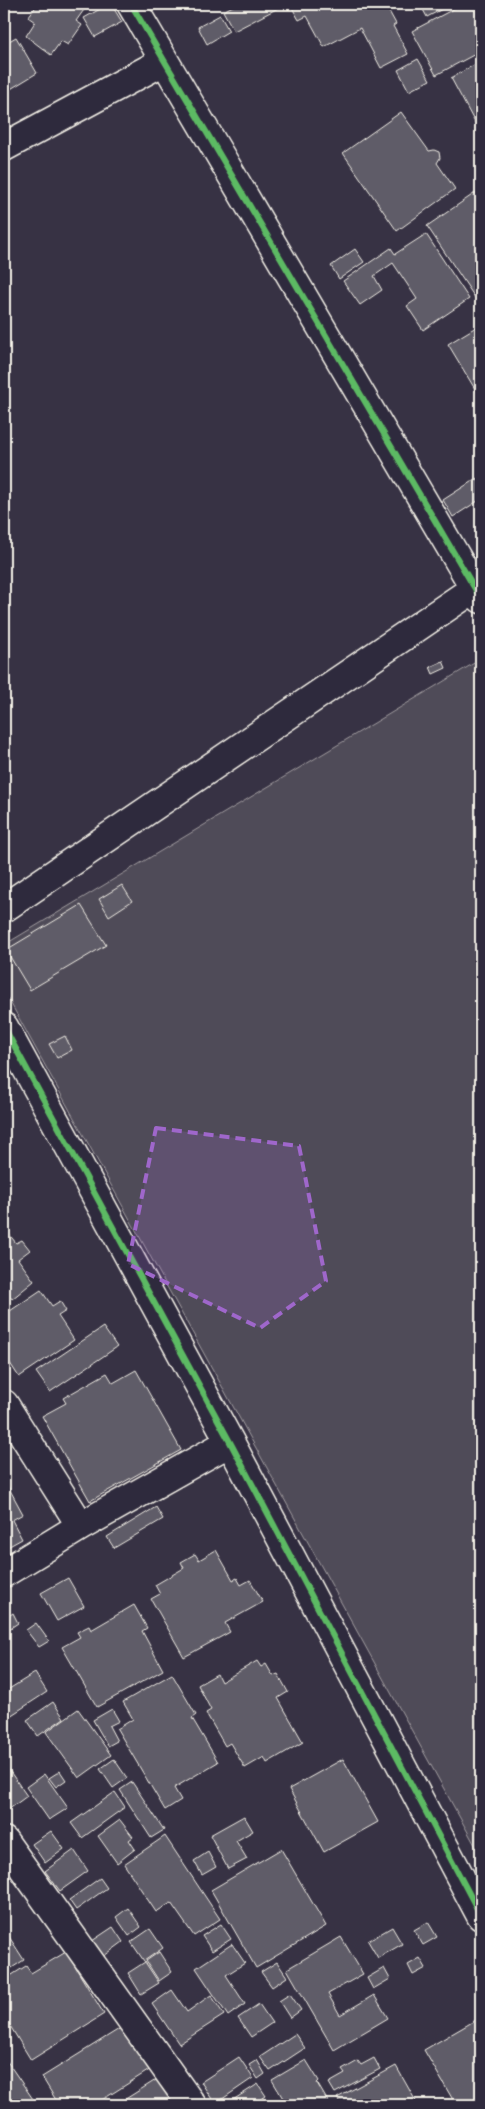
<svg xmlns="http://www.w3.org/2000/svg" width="485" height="2109" viewBox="0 0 485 2109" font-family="'Gochi Hand',sans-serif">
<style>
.green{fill:#504b59;stroke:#a29ea0}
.building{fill:#5f5c67;stroke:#f4f1e8}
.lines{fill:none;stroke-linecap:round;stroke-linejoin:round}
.street-casing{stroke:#f4f1e8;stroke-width:31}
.street{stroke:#2f2a3d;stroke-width:28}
.cycleway-casing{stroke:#2f2a3d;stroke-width:9}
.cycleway{stroke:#5cba63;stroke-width:6}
.marked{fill:#9f67cb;fill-opacity:0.2;stroke:#9f67cb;stroke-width:4;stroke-dasharray:10 6;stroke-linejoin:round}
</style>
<rect width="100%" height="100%" fill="#373244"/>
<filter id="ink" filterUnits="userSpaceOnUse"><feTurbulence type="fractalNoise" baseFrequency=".02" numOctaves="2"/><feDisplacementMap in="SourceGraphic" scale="10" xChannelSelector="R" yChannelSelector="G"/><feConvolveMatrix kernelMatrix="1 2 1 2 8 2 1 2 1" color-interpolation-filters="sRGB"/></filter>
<g filter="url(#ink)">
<path class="green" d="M 481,659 L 481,1856 L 4,991 L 4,945 Z"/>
<path class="building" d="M 38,4 L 82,4 L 86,7 L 76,21 L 82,25 L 68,45 L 61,41 L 51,55 L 26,36 L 35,22 L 28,17 Z
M 109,4 L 111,4 L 122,22 L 95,37 L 84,18 Z
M 237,4 L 278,4 L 280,7 L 234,31 L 223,11 Z
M 290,4 L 385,4 L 396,24 L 393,26 L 408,54 L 381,68 L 360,28 L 324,47 L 307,16 L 299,20 Z
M 420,4 L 452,4 L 427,17 Z
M 463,4 L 474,4 L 481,18 L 481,51 L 436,75 L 412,31 Z
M 220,15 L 229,31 L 207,44 L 198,27 Z
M 16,37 L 37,73 L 4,93 L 4,44 Z
M 418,59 L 430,80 L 409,91 L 398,70 Z
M 481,61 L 481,134 L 451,78 Z
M 401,112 L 429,151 L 434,150 L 439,152 L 440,158 L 437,163 L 455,189 L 397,231 L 343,153 Z
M 481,189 L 481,295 L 476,299 L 427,226 Z
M 426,234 L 469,299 L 423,330 L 407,306 L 417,299 L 393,263 L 374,276 L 382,290 L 360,305 L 343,281 L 391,248 L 395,254 Z
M 355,249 L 364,262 L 339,279 L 331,266 Z
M 481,324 L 481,399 L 448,344 Z
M 477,478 L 481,485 L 481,499 L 453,517 L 443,500 Z
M 443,661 L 446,668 L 433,674 L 430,667 Z
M 122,885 L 132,901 L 109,916 L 99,899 Z
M 81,905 L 106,945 L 30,990 L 6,950 Z
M 65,1036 L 72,1050 L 57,1058 L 49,1044 Z
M 4,1228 L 16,1243 L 22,1240 L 30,1250 L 18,1259 L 34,1281 L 12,1299 L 8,1294 L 4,1298 Z
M 41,1290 L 52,1306 L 60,1301 L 66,1311 L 58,1316 L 74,1340 L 19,1377 L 4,1354 L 4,1315 Z
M 103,1327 L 117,1347 L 50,1392 L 36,1372 Z
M 136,1370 L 181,1450 L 90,1501 L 42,1416 L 66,1403 L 63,1398 L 107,1373 L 113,1383 Z
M 4,1479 L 23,1514 L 12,1520 L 22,1539 L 4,1549 Z
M 156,1507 L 163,1519 L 114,1548 L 107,1537 Z
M 216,1550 L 233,1580 L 237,1578 L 241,1585 L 250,1580 L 263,1602 L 225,1623 L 230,1632 L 184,1657 L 151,1599 L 160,1594 L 155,1585 L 184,1568 L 181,1562 L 195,1554 L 199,1560 Z
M 68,1578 L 84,1606 L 57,1621 L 41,1593 Z
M 134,1605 L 147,1628 L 142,1631 L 163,1670 L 97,1707 L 62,1647 L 80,1637 L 77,1632 L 89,1626 L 91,1630 Z
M 13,1613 L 18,1623 L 9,1629 L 4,1619 Z
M 36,1623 L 49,1641 L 39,1647 L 26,1630 Z
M 257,1661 L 261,1667 L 266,1664 L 273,1676 L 278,1674 L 288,1692 L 278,1698 L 303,1742 L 267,1763 L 264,1757 L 245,1768 L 230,1743 L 225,1746 L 206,1713 L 211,1710 L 198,1685 L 217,1674 L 221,1682 Z
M 35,1673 L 47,1692 L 10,1716 L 4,1706 L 4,1692 Z
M 172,1674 L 196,1715 L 192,1718 L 218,1762 L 174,1788 L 181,1800 L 165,1810 L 117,1729 L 133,1719 L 123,1702 Z
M 53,1702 L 64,1718 L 38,1736 L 27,1720 Z
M 78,1709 L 111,1755 L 79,1778 L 46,1732 Z
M 112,1709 L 119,1721 L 109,1726 L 117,1741 L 108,1746 L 93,1720 Z
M 114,1759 L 127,1778 L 113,1788 L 100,1769 Z
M 343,1759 L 378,1822 L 324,1852 L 289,1789 Z
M 4,1763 L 27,1796 L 8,1810 L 4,1804 Z
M 60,1771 L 66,1780 L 56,1787 L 49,1778 Z
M 44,1774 L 68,1808 L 49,1820 L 26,1787 Z
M 132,1782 L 164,1830 L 151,1838 L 120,1790 Z
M 115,1792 L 125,1807 L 82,1838 L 71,1823 Z
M 244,1816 L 253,1831 L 236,1841 L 247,1859 L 228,1869 L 210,1835 Z
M 120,1820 L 133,1837 L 129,1840 L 135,1849 L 117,1863 L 98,1836 Z
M 51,1831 L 64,1849 L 45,1863 L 32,1844 Z
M 165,1836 L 220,1919 L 194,1936 L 171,1903 L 156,1912 L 124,1864 Z
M 281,1849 L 326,1926 L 256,1968 L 211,1890 Z
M 74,1850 L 88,1871 L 60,1891 L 45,1871 Z
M 208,1852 L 216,1867 L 202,1875 L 194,1861 Z
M 100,1878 L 107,1888 L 76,1910 L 69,1900 Z
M 128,1908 L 141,1927 L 129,1936 L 116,1917 Z
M 428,1922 L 437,1937 L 423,1945 L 414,1930 Z
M 221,1924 L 231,1939 L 212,1951 L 202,1936 Z
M 113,1927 L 123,1942 L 104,1956 L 92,1941 Z
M 392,1927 L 402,1944 L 378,1958 L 368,1941 Z
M 4,1929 L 24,1960 L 4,1973 Z
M 150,1929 L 163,1948 L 144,1961 L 131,1942 Z
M 341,1937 L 363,1974 L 328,1994 L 340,2015 L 374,1995 L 388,2018 L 334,2050 L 287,1969 Z
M 232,1944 L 245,1963 L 226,1975 L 245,2004 L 228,2016 L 196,1968 Z
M 66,1952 L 104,2014 L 31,2060 L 4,2016 L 4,1980 L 26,1966 L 31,1973 Z
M 159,1952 L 172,1972 L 159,1981 L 146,1961 Z
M 420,1958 L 426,1968 L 413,1975 L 408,1965 Z
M 145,1962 L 159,1983 L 141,1994 L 128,1973 Z
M 277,1962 L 287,1977 L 272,1987 L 261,1972 Z
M 384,1968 L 390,1979 L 373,1989 L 367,1978 Z
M 172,1990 L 187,2012 L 211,1995 L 224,2015 L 179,2044 L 152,2004 Z
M 290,1994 L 301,2010 L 290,2018 L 279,2001 Z
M 259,2004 L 272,2023 L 251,2037 L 238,2018 Z
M 481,2017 L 481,2099 L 470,2105 L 456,2105 L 424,2050 Z
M 124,2026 L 151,2069 L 94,2105 L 59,2105 L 42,2077 Z
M 295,2034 L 305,2048 L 270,2071 L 260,2057 Z
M 4,2057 L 35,2102 L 30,2105 L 4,2105 Z
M 239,2057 L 253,2078 L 215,2104 L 201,2082 Z
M 374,2058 L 380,2069 L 335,2093 L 329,2083 L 345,2074 L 342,2070 L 358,2061 L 361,2065 Z
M 257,2060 L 265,2074 L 258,2079 L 249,2065 Z
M 306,2060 L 319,2081 L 317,2083 L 330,2105 L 287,2105 L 272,2080 Z
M 396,2066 L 418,2105 L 341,2105 L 337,2098 Z
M 159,2078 L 175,2102 L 171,2105 L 116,2105 Z
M 258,2084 L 266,2096 L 259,2101 L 262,2105 L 225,2105 Z"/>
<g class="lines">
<g class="street-casing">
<path id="street" d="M 131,4 L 481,599
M 4,147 L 164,61
M 4,908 L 475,588
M 4,1027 L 230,1442 L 481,1916
M 4,1404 L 81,1526
M 4,1573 L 81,1526 L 230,1442
M 4,1841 L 192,2105"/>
</g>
<use href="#street" class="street"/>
<g class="cycleway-casing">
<path id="cycleway" d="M 131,4 L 481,599
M 4,1027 L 230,1442 L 481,1916"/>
</g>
<use href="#cycleway" class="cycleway"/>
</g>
</g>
<path class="marked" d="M 156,1128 L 299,1146 L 326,1281 L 260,1328 L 128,1264 Z"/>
<rect width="485" height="2109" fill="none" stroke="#2f2a3d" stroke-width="20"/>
<rect x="10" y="10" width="465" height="2089" fill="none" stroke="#f4f1e8" stroke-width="2" filter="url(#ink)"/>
</svg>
